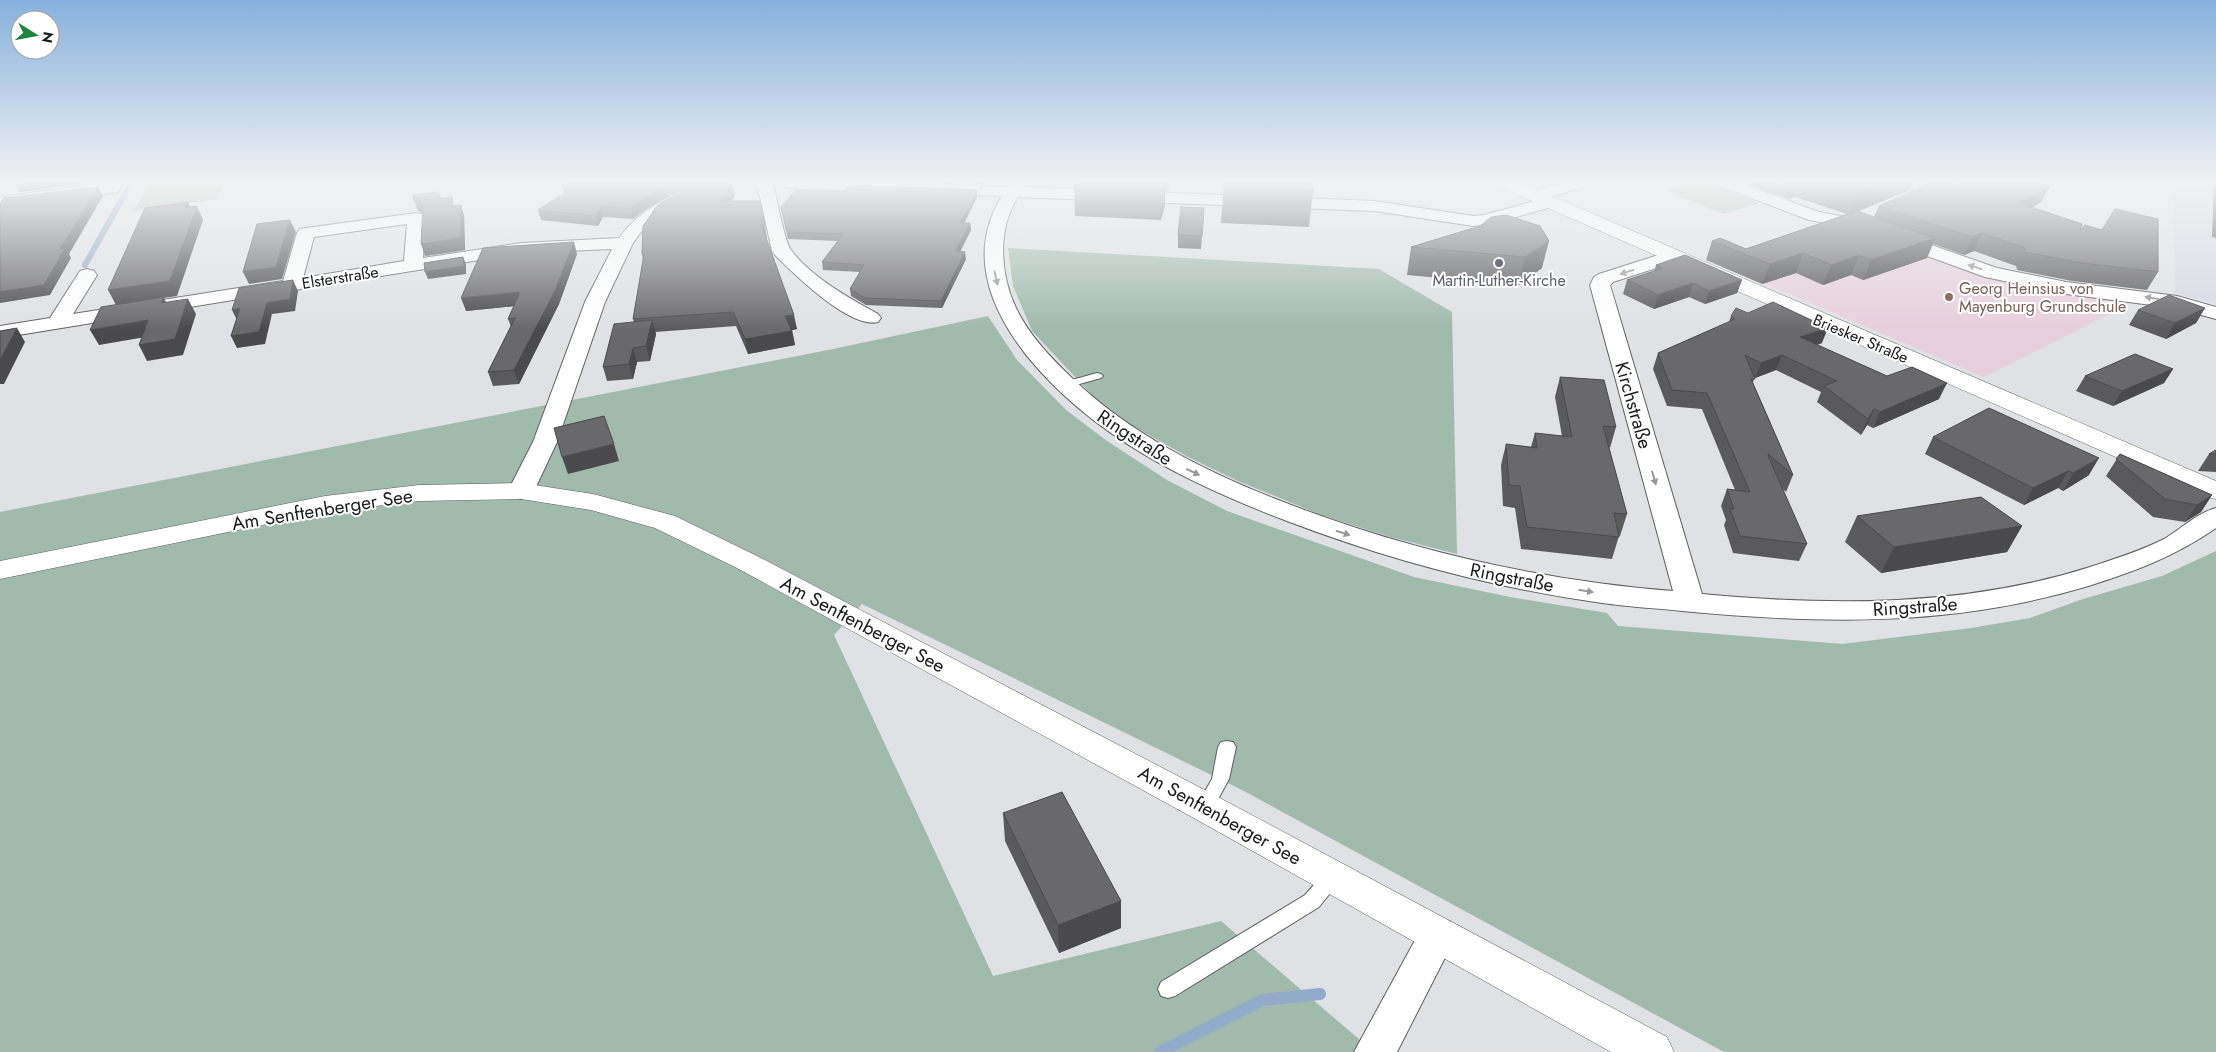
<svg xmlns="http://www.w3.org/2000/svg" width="2216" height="1052" font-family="Jost,sans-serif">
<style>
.built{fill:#d7d8e3}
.education{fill:#e6d0dd}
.green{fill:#a0baac}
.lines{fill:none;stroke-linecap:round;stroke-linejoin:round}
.stream-far1{stroke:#93aaca;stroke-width:6}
.stream{stroke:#93aaca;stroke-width:12}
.service-casing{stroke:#5e5e61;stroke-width:2}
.minor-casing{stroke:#5e5e61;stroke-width:2}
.tertiary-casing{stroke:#5e5e61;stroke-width:1}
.secondary-casing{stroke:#5e5e61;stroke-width:1}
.service{fill:#fff;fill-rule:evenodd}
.minor{fill:#fff;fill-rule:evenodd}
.tertiary{fill:#fff;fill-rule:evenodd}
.secondary{fill:#fff;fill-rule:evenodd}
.wall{fill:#5a5a5d}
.shaded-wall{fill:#4a4a4c}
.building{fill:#69696c;stroke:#4a4a4c}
.oneway{fill:#989898}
.worship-dot{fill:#6b7280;stroke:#fff;stroke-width:2}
.education-dot{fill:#8d6e63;stroke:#fff;stroke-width:2}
.labels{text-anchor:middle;stroke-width:4;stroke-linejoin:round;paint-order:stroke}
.far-street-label{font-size:16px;fill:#191a1b;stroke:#fff}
.far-worship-label{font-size:16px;fill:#5b616d;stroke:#fff}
.far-education-label{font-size:16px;fill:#785e54;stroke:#fff;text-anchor:start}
.street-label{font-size:19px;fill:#191a1b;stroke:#fff}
</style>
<rect width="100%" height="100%" fill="#e0e1e4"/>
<path class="built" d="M2173,183H2216V304L2175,293Z"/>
<path class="education" d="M1862,233L1963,270L1996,279L2066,294L2104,298L2116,311L1984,377L1740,273Z"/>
<path class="green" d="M151,183H223L218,199L133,211Z
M1694,183H1706L1758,203L1724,214L1666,191Z
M1008,248L1379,269L1452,312L1457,554L1390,537L1321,515L1238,481L1188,457L1131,425L1093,396L1032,331L1013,286Z
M988,316L1017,360L1066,410L1107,441L1167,480L1227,511L1414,577L1510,597L1607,613L1618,626L1842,644L1971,628L2030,618L2083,599L2162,576L2216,551V1052H1724L1244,791L862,604L834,635L993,976L1221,921L1374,1052H0V512L833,349Z"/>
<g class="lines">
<path class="stream-far1" d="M85,265L131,183"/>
<path class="stream" d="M1160,1052L1263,1000L1320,994"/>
<defs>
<path id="service" d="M1900,183H1912L1925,189L1921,192Z
M2079,183H2093L2089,186Z
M1097,373L1101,374L1103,376L1101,378L1065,388L1059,385L1061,383Z
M1227,741L1233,742L1236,747L1229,779L1211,812L1205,814L1199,812L1196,807L1212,779L1218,747L1221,742Z
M1333,869L1340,871L1343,877L1319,907L1175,996L1168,998L1161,996L1158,989L1161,982L1305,895L1326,871Z"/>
<path id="minor" d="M107,183H123L118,192L112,193L0,207V197Z
M706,183H731L729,186L695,198L664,213L641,232L633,243L605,302L557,442L534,491L530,496L521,499L512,496L508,491L533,442L585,302L612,249L522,253L0,338V326L50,318L80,271L87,269L94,271L97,275L73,314L283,281L297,233L300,229L306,228L416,213L422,214L425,218L423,258L522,243L619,238C641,208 672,194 706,183ZM407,224L404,261L303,278L314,237Z
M757,183H773C776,195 785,243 791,250C811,277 849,298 878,314L881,318L878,322C850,329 794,274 775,255L772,251Z
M782,183H889L893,187L891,191L885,192L790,188L784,186Z
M1011,183H1027L1024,187L1375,201L1473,216L1484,215L1535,201L1530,200L1528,196L1530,192L1563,183H1589L1587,186L1550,197L1555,198L1557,202L1555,206L1491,224L1473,226L1375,211L1018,197C997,229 1000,274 1016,308C1029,335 1050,357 1072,378C1129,433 1201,469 1273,498C1402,549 1535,580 1673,591L1590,285L1594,277L1599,274L1674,250L1681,252L1683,256L1681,260L1613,282L1610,285L1702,594C1830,606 1965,607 2090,567C2114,559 2141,551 2164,539C2181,529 2197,513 2216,508V528C2174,557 2133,572 2085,587C1950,627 1820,624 1682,611C1655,608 1629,607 1602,603C1495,588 1389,560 1287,521C1190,484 1094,438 1027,356C990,309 967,252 1002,196L942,194L936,193L934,189L936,185L942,184L1008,187Z
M1717,183H1741L1819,212L1857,219L1997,268L2066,282L2177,296L2216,307V319L2175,308L2066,294L1985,277L1847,227L1809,220L1719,186Z
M1438,917L1451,922L1457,934L1397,1052H1354L1425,922Z"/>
<path id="tertiary" d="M521,483L593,494L675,516L757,556L1218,797L1667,1037L1674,1052H1611L1192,817L737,568L655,528L591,510L521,499L419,501L325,512L0,579V561L325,496L419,485Z"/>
<path id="secondary" d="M1497,183H1521L2216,481V499L2207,497L1500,187Z"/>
</defs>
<use href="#service" class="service-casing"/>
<use href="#minor" class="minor-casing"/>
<use href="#tertiary" class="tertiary-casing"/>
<use href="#secondary" class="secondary-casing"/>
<use href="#service" class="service"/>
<use href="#minor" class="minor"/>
<use href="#tertiary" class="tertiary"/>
<use href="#secondary" class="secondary"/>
</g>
<path class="wall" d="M732,183L735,195L731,201L765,225L767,238H766L797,329L792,330L795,345L748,354L736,326L655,332L656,334L650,361L637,362L633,379L607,381L603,367L634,322L633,319L643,260L642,254L654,210V209Z
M941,183H984V184Z
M1074,183H1170L1168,191H1165V205L1161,220L1075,216Z
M1224,183L1313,191L1309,227L1221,223Z
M1745,183H1913L1910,190L1858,211L1874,217L1879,206L1960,185L2050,186L2041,202L2033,207L2080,230L2158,272L2147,290L2072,281L2017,270L2016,266L1974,251L1964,255L1933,244L1927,258L1863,280L1851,275L1823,285L1796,273L1762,284L1706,260L1712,241L1746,249L1847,214L1795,197L1789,199Z
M2214,183H2216V238L2212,237Z
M977,190V197L964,223H970L971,230L960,252L966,259L942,308L866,305L851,296L850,289L860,272L823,270L822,262L838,241L788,239L781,207L844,192Z
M439,192L441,199L455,206L461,205L464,216L465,250L425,256L423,213L418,211L414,200Z
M669,196L646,209L633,219L603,217L598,226L541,220L538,210Z
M1204,208L1201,249L1178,248V235Z
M1480,226L1542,268L1519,285L1407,275L1411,247Z
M577,254L559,304L519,384L493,386L488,372L511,327L508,319L514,306L466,311Z
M1656,265L1742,280L1737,293L1705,304L1689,297L1654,309L1623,294L1627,280L1654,272Z
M2205,308L2196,323L2166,339L2129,325L2138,310Z
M1748,313L1822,343L1817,345L1887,376L1939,399L1873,428L1867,425L1861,435L1817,402L1821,392L1776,370L1755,378H1754L1753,383L1793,475L1786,492L1782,488L1807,544L1799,561L1733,553L1724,525L1726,520L1721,506L1727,489L1735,490L1702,409L1667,406L1653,369L1658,353L1729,322L1731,316Z
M2173,369L2164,383L2113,406L2076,391L2085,376Z
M1560,377L1616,427L1610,448L1609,447L1627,514L1620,536H1619L1612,559L1521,549L1515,508L1503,506L1501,465L1506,444L1531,447L1535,433L1562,436L1555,397Z
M1933,437L2089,475L2063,491L2058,488L2024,505L1925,454Z
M2216,450V472L2198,471L2209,454Z
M2120,454L2212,495L2201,512L2185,522L2153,517L2106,476Z
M1857,516L2022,526L2007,552L1881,573L1845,542Z
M1003,813L1121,901V928L1059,953L1005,841Z"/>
<path class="shaded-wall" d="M37,183H91L20,192L17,186Z
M673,183H704L669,196L646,209L633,219L631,209L644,198L666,185Z
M732,183L735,195L724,214L721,201Z
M1163,183H1165V205L1161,220Z
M1795,183H1800L1795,197L1789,199Z
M1882,183H1913L1910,190L1849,215L1857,193Z
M2050,186L2041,202L2011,220L2019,203Z
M98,187L103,196L69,254L71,258L50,295L0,303V292L60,249Z
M977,190V197L961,230L960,223Z
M188,202L194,215L197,206L203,220L177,296L164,298L171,312L116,305L108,290L185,208Z
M461,205L464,216L465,250L425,256L421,244Z
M601,206L603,217L598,226L596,216Z
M290,220L296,232L282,279L249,284L243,272Z
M970,223L971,230L956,259V251Z
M1982,233L1974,251L1964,255L1972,237Z
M1935,238L1927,258L1863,280L1871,260Z
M1549,241L1542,268L1519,285L1525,257Z
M574,242L577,254L559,304L519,384L514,370Z
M965,252L966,259L942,308L941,301Z
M1803,253L1796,273L1762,284L1770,264Z
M1859,255L1851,275L1823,285L1831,265Z
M463,257L466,264V274L428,279L425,272Z
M293,280L298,291L295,311L272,314L265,344L237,348L231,336L267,303Z
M1742,280L1737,293L1705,304L1709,291Z
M1693,283L1689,297L1654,309L1658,295Z
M520,292L524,305L466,311L461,298Z
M188,299L196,314L183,355L147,361L139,345Z
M240,308L238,322L232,310Z
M2205,308L2196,323L2166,339L2175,323Z
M794,315L797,329L788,331L785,316Z
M148,320L157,335L99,345L90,330Z
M652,320L656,334L650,361L646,346Z
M17,328L25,342L4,384H0V360Z
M1828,328L1822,343L1794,352L1800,337Z
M792,331L795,345L748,354L745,339Z
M633,348L637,362L633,379L629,364Z
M1782,355L1776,370L1755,378L1761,363Z
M2173,369L2164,383L2113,406L2122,391Z
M1947,383L1939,399L1873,428L1880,412Z
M1874,409L1867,425L1861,435L1868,419Z
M614,444L619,461L568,474L562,457Z
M2099,458L2089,475L2063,491L2073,473Z
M2068,471L2058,488L2024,505L2033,488Z
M2212,495L2201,512L2185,522L2197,505Z
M2022,526L2007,552L1881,573L1894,547Z
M1121,901V928L1059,953L1058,925Z"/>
<path class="building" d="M19,183H37L17,186Z
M562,183H673L666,185L644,198L631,209L601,206L596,216L538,210L565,193Z
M705,183H732L721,201H760L765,225L761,224L794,315L785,316L792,331L745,339L733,312L633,319L644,254H642L643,226L655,209H654L662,202L693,187Z
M1127,183H1163L1162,185Z
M1224,183H1312L1313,191L1223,187Z
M1827,183H1882L1857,193Z
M1931,183H1953L1960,185L1963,183H2040L2050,186L2019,203L2082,224L2080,230L2085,225L2102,230L2115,209L2158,219V272L2082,263L2025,252V248L1982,233L1972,237L1879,206Z
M849,185L977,190L960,223H970L956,251L965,252L941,301L865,298L850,289L864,265L822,262L843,234L787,232L781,207L796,190L844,192Z
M98,187L60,249L65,248L44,285L0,292V203L4,198Z
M439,192V199L452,197L453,206L461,205V238L421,244L423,207L420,202L414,200L413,195Z
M188,202L185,208L197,206L170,281L108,290L145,208Z
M1181,207L1204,208L1202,236L1178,235Z
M1857,211L1935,238L1871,260L1859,255L1831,265L1803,253L1770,264L1712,241L1720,238L1746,249Z
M1506,215L1540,226L1549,241L1525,257L1411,247L1480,226L1491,217Z
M290,220L276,267L243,272L257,224Z
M574,242L555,291L514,370L488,372L515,318L508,319L520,292L461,298L483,248Z
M1685,255L1742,280L1709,291L1693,283L1658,295L1627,280L1663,268L1656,265Z
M463,257L464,266L425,272L424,263Z
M293,280L290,299L267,303L259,332L231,336L240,308L232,310L239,288Z
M2169,295L2205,308L2175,323L2138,310Z
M164,297L161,303L188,299L175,339L139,345L148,320L90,330L101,307Z
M1773,302L1828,328L1800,337L1887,376L1912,367L1947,383L1880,412L1874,409L1868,419L1824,386L1837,381L1782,355L1761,363L1745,355L1755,379H1751L1793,475L1768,454L1769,458L1807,544L1740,536L1730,509H1734L1727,489L1750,492L1707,393L1672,390L1658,353L1735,319L1731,316L1736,308L1748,313Z
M652,320L646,346L633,348L629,364L603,367L614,324Z
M17,328L0,360V331Z
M2135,354L2173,369L2122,391L2085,376Z
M1560,377L1604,380L1616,427L1603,426L1627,514L1614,513L1619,537L1527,527L1520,486L1509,485L1506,444L1537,448L1535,433L1572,437Z
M1989,408L2099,458L2073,473L2068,471L2033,488L1933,437Z
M604,416L614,444L562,457L554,428Z
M2216,450V454H2209Z
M2120,454L2212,495L2197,505L2165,499L2116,459Z
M1981,497L2022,526L1894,547L1857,516Z
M1062,792L1121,901L1058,925L1003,813Z"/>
<defs><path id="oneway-solid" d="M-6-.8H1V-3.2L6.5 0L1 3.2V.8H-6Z" transform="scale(1.25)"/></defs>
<g class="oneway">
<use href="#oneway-solid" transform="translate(1975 267) rotate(-162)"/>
<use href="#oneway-solid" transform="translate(1627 272) rotate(162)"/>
<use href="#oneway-solid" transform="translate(996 278) rotate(78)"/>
<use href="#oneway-solid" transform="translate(2152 298) rotate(-171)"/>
<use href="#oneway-solid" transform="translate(1193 472) rotate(25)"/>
<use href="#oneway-solid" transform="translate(1654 478) rotate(74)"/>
<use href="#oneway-solid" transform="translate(1343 533) rotate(18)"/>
<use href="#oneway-solid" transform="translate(1586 591) rotate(9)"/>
</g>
<linearGradient id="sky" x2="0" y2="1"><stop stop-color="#86b0dc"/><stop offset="0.55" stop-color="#f1f2f3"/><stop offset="1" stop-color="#f1f2f3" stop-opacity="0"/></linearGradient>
<rect width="2216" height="330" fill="url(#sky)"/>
<circle class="worship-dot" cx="1499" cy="263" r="5"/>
<circle class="education-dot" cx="1949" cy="297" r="5"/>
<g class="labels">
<g class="far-street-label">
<text transform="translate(340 277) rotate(-9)" y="6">Elsterstraße</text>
<text transform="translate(1861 338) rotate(23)" y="6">Briesker Straße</text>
</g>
<g class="far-worship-label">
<text x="1499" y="286">Martin-Luther-Kirche</text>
</g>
<g class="far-education-label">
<text x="1959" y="294">Georg Heinsius von<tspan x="1959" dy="18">Mayenburg Grundschule</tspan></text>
</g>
<g class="street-label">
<text transform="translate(1634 405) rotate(74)" y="7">Kirchstraße</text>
<text transform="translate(1135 437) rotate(33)" y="7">Ringstraße</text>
<text transform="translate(322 509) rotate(-9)" y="7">Am Senftenberger See</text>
<text transform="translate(1512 577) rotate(11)" y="7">Ringstraße</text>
<text transform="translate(1915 606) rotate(-4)" y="7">Ringstraße</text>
<text transform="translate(863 624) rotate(28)" y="7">Am Senftenberger See</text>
<text transform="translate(1220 815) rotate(29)" y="7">Am Senftenberger See</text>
</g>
</g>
<g transform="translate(35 35) rotate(101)"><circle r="24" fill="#ffffff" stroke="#a3a3a4"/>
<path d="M0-4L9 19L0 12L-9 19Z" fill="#1b863d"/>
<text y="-8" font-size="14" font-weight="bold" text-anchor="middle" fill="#191a1b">N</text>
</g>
</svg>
